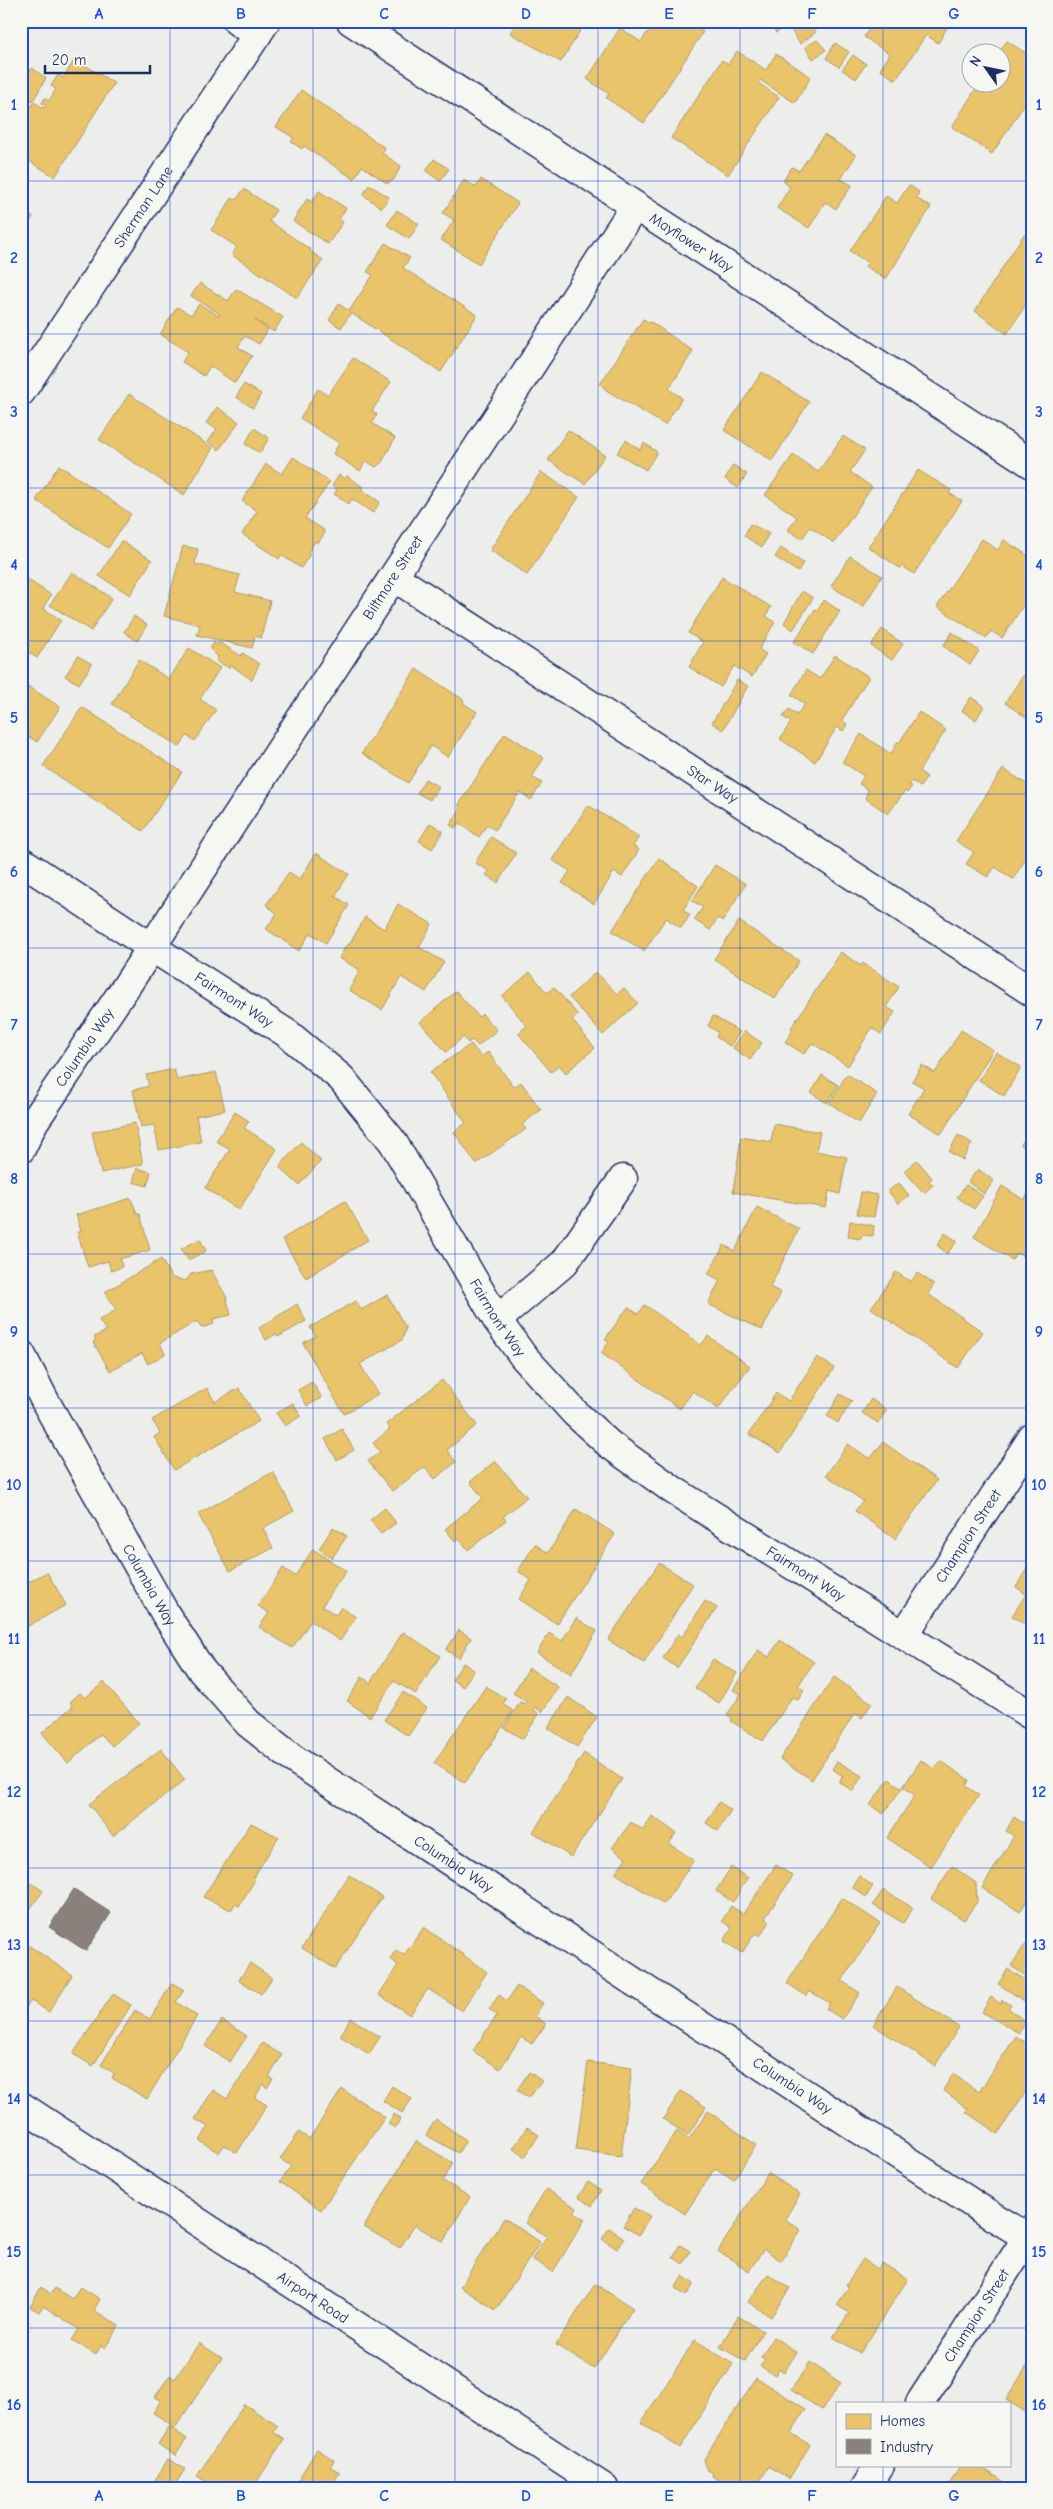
<svg xmlns="http://www.w3.org/2000/svg" width="1053" height="2509" font-family="'Comic Neue',sans-serif">
<style>
.homes{fill:#e9c46a;stroke:#ab9766}
.industry{fill:#8a817c;stroke:#696873}
.lines{fill:none;stroke-linecap:round;stroke-linejoin:round}
.minor-casing{stroke:#1b2f5e;stroke-width:31}
.minor{stroke:#f6f6f2;stroke-width:28}
.grid{fill:none;stroke:#1d4ed8;stroke-width:1;stroke-opacity:0.55}
.labels{text-anchor:middle;stroke-width:5;stroke-linejoin:round;paint-order:stroke}
.street-label{font-size:15px;fill:#1b2f5e;stroke:#f6f6f2}
.neatline{fill:none;stroke:#1d4ed8;stroke-width:2}
.grid-label{font-size:16px;text-anchor:middle;font-weight:bold;fill:#1d4ed8}
</style>
<rect width="100%" height="100%" fill="#edeeec"/>
<filter id="ink" filterUnits="userSpaceOnUse"><feTurbulence type="fractalNoise" baseFrequency=".02" numOctaves="2"/><feDisplacementMap in="SourceGraphic" scale="10" xChannelSelector="R" yChannelSelector="G"/><feConvolveMatrix kernelMatrix="1 2 1 2 8 2 1 2 1" color-interpolation-filters="sRGB"/></filter>
<g filter="url(#ink)">
<path class="homes" d="M517,21H586L561,62L510,33Z
M655,21H686L703,32L644,123L606,98L609,94L587,79L620,28L641,42Z
M771,21H783L785,25L791,21H809L816,32L800,44L788,25L776,33L770,22Z
M874,21H900L910,28L914,21H951L938,43L926,35L896,80L880,70L890,54L864,37Z
M817,40L826,50L813,59L805,47Z
M1007,41L1029,55L1025,61L1032,66V93L992,154L952,127L980,82H1000L999,52Z
M835,43L849,52L839,67L826,58Z
M737,51L766,70L776,54L811,77L795,103L760,80L758,83L779,97L728,175L671,138L722,60L728,64Z
M853,55L866,64L856,79L842,70Z
M75,59L114,83L55,177L21,156V145L24,141L21,139V122L34,102L44,108L46,105L42,103L45,98L49,101L56,89L51,86L58,75L63,78Z
M32,68L46,78L33,101L21,93V84Z
M301,90L385,148L382,153L401,166L393,181L391,180L388,184L362,166L354,179L304,146L302,149L291,142L294,138L276,127Z
M824,135L856,155L841,179L852,185L836,209L825,202L809,228L777,208L790,187L783,181L792,167L799,171Z
M434,159L449,169L440,181L426,171Z
M481,179L518,203L479,264L441,240L454,220L443,213L464,180L476,187Z
M369,185L389,197L382,208L363,195Z
M909,185L919,192L916,198L931,207L886,279L865,266L868,263L850,251L886,196L897,203Z
M244,189L276,210L269,221L311,250L310,251L323,260L297,298L232,255L237,247L211,230L232,198L236,200Z
M319,191L346,208L339,219L343,222L328,244L293,221L307,199L312,202Z
M21,210L33,217L21,235Z
M397,210L419,224L409,239L387,225Z
M1024,234L1032,239V295L1007,334L975,311Z
M385,243L410,258L403,268L477,315L441,372L351,313L341,328L329,320L339,304L349,311L373,275L367,272Z
M200,283L228,301L236,289L283,317L274,332L255,320L268,330L259,344L245,336L238,347L252,356L235,383L210,366L204,376L182,362L188,352L160,334L177,307L191,315L199,304L219,316L220,314L191,296Z
M643,319L650,323L651,322L693,351L669,389L682,398L665,425L606,390L600,384Z
M353,358L391,382L372,411L377,414L372,423L395,438L382,462L376,467L366,461L360,471L333,454L339,443L300,418L318,389L328,395Z
M762,372L809,402L772,461L724,430Z
M244,384L261,394L253,408L236,397Z
M129,394L213,448L184,495L99,440Z
M217,407L239,422L219,450L208,442L217,429L206,423Z
M254,428L269,438L260,453L245,444Z
M568,430L605,455L585,484L548,460Z
M843,436L865,450L850,472L872,487L834,543L810,527L802,539L788,530L797,517L765,495L793,455L818,472Z
M626,440L640,450L644,443L657,452L646,470L617,453Z
M293,457L330,482L305,518L324,530V534L318,543L315,541L308,553L310,554L301,568L281,555L279,559L242,534L257,511L242,501L266,464L282,474Z
M59,465L131,514L108,548L36,500Z
M733,465L747,474L738,488L725,479Z
M918,470L951,490L949,493L962,501L914,574L902,566L900,568L868,547Z
M541,472L579,497L527,575L490,550Z
M339,475L345,479L347,476L363,487L361,489L380,502L373,513L352,499L349,504L334,494L337,490L332,486Z
M750,524L769,533L762,547L744,536Z
M982,539L998,550L1004,540L1032,558V592L1002,638L991,631L986,638L937,607Z
M121,541L152,560L130,595L99,576Z
M183,546L198,549L195,564L240,575L235,592L270,601L261,638L255,636L252,648L197,635L200,625L164,616Z
M781,548L803,563L798,572L775,557Z
M850,556L882,576L863,607L831,586Z
M72,572L112,598L91,631L50,605Z
M21,575L51,595L43,608L61,620L37,658L21,648Z
M722,577L771,607L766,616L775,622L759,649L766,654L752,677L734,666L721,687L689,667L703,642L688,633Z
M802,591L813,598L793,630L784,623Z
M824,600L840,611L813,654L794,642L815,609L817,610Z
M134,616L147,625L137,641L124,632Z
M882,629L903,644L892,660L871,646Z
M952,632L979,651L970,665L943,646Z
M214,642L217,645L219,642L241,656L243,653L259,664L252,680L231,665L229,668L216,661L218,657L210,649Z
M189,648L220,668L200,699L216,710L195,741L187,736L179,747L112,704L139,660L169,679Z
M835,655L869,677L842,720L847,724L843,731L837,727L815,762L780,739L791,722L783,717L789,709L797,715L805,704L791,695L806,670L820,679Z
M78,656L92,664L79,684L65,676Z
M416,669L464,700L463,703L477,712L448,757L431,746L408,783L362,753Z
M1023,675L1032,681V712L1027,718L1005,703Z
M737,680L748,686L723,730L712,723Z
M28,686L60,707L37,742L21,732V696Z
M971,697L984,706L976,720L962,711Z
M82,707L182,772L143,831L43,766Z
M919,712L946,730L919,771L927,777L920,787L912,781L909,785L912,786L907,793L905,791L888,814L865,798L868,790L859,784L864,776L842,762L861,734L891,754L897,742L899,743Z
M505,733L544,758L532,777L542,783L531,800L520,792L495,830L487,825L479,837L459,823L455,828L450,825L461,808L458,806Z
M1003,769L1032,787V849L1013,879L995,867L988,877L966,864L974,852L956,841Z
M425,779L439,787L430,800L417,793Z
M588,805L639,837L633,846L639,850L622,877L614,872L594,904L562,883L570,871L552,860Z
M430,823L443,831L432,849L419,841Z
M491,837L516,853L498,883L486,875L489,871L475,863Z
M316,853L349,874L335,896L349,905L326,943L310,933L299,951L266,929L277,913L266,905L289,872L300,879Z
M659,858L698,886L683,910L690,915L681,928L666,918L644,951L612,931Z
M715,865L746,884L723,921L718,918L710,930L694,920L703,907L692,901Z
M398,904L432,924L419,947L444,962L426,992L401,977L382,1010L349,990L360,970L339,958L347,944L349,945L365,917L384,929Z
M739,921L799,961L775,999L714,959Z
M841,952L861,966L863,963L899,987L886,1007L895,1012L881,1034L872,1028L848,1066L812,1043L804,1054L785,1042L793,1030L791,1028Z
M530,972L547,993L554,987L578,1015L572,1020L595,1048L566,1073L559,1065L551,1072L518,1033L527,1026L502,996Z
M596,972L617,994L624,988L638,1003L603,1035L569,997Z
M456,991L479,1017L482,1014L497,1030L478,1046L472,1040L468,1043L463,1037L446,1052L420,1022Z
M713,1016L740,1032L730,1046L716,1037L718,1032L708,1026Z
M961,1030L993,1050L941,1134L908,1114L924,1088L912,1081L922,1065L935,1073Z
M744,1031L762,1043L750,1060L733,1048Z
M471,1044L481,1057L488,1052L514,1087L521,1082L541,1110L522,1124L526,1129L476,1164L454,1132L466,1123L430,1072Z
M996,1052L1021,1067L1004,1096L979,1080Z
M174,1069L177,1080L216,1072L225,1110L196,1116L201,1142L159,1150L154,1125L141,1127L133,1090L149,1086L146,1075Z
M847,1074L877,1094L859,1123L829,1103Z
M822,1075L838,1085L827,1103L811,1093Z
M235,1112L249,1121L244,1128L277,1149L239,1210L205,1188L230,1149L216,1141Z
M135,1123L143,1164L101,1173L92,1132Z
M774,1124L820,1132L816,1151L847,1157L840,1194L829,1191L826,1208L733,1192L741,1137L771,1142Z
M1032,1126V1153L1021,1145Z
M958,1135L972,1143L963,1160L949,1152Z
M301,1142L321,1161L299,1185L279,1167Z
M917,1160L932,1178L929,1181L933,1185L924,1193L904,1171Z
M137,1168L151,1172L147,1186L133,1182Z
M978,1169L994,1181L984,1194L968,1182Z
M899,1183L909,1195L898,1204L888,1191Z
M966,1185L983,1196L974,1209L957,1197Z
M1002,1186L1024,1200L1028,1193L1032,1195V1262L1017,1253L1012,1260L974,1237Z
M861,1192L878,1195L874,1217L857,1214Z
M131,1198L137,1214H140L150,1250L120,1259L122,1267L111,1271L108,1261L88,1267L77,1232L81,1231L76,1215Z
M345,1201L368,1240L306,1278L282,1239Z
M757,1207L799,1229L770,1287L781,1293L762,1330L708,1304L720,1280L708,1274L724,1245L735,1251Z
M850,1221L874,1226L873,1236L862,1235L861,1239L848,1237Z
M945,1233L957,1241L947,1254L937,1245Z
M200,1239L206,1251L188,1260L181,1249Z
M161,1259L172,1278L186,1281L191,1274L211,1270L226,1296L231,1315L213,1319L214,1324L201,1328L197,1321L160,1343L165,1354L148,1364L142,1353L110,1371L93,1342L96,1340L94,1337L106,1331L99,1320L116,1310L105,1292Z
M896,1272L911,1282L917,1273L934,1284L928,1294L983,1332L958,1368L871,1308Z
M387,1295L406,1328L402,1340L360,1364L378,1394L344,1414L303,1343L316,1336L310,1327L356,1301L361,1310Z
M297,1304L306,1321L278,1337L276,1334L266,1340L259,1328Z
M645,1305L701,1345L708,1336L750,1366L718,1409L693,1391L680,1409L601,1353L609,1342L605,1339L628,1307L638,1314Z
M817,1357L834,1368L780,1453L749,1434L776,1393L789,1401Z
M442,1380L477,1425L447,1450L456,1462L435,1479L425,1467L392,1491L368,1461L380,1452L373,1443L390,1429L386,1424Z
M312,1382L322,1398L307,1406L298,1390Z
M207,1388L215,1402L239,1388L259,1421L174,1470L154,1437L160,1433L152,1420Z
M840,1394L852,1401L838,1423L827,1416Z
M871,1399L887,1410L878,1423L862,1413Z
M293,1403L301,1416L285,1426L276,1413Z
M342,1429L354,1450L337,1460L325,1439Z
M883,1442L937,1480L895,1539L855,1511L863,1501L826,1475L848,1444L870,1459Z
M495,1461L527,1497L503,1517L506,1520L468,1550L459,1538L455,1541L445,1529L483,1498L470,1482Z
M273,1472L294,1511L263,1528L273,1548L230,1571L198,1514Z
M385,1508L396,1523L381,1534L370,1520Z
M576,1509L615,1534L557,1624L519,1599L531,1580L518,1571L535,1544L548,1553Z
M333,1527L347,1536L332,1558L319,1549Z
M313,1549L346,1571L322,1606L336,1615L341,1607L356,1617L340,1641L311,1621L292,1648L259,1627L269,1613L258,1606L283,1568L295,1576Z
M659,1563L693,1584L644,1663L608,1640Z
M1028,1567L1032,1570V1628L1012,1616L1026,1594L1016,1587Z
M47,1572L66,1605L21,1630V1586Z
M705,1601L717,1608L677,1668L663,1658L678,1634L682,1637Z
M576,1618L597,1631L571,1674L537,1653L549,1633L562,1641Z
M459,1630L471,1638L459,1658L446,1650Z
M403,1632L440,1656L416,1694L394,1681L370,1717L347,1701L362,1677L370,1683Z
M780,1640L814,1662L798,1686L804,1690L798,1700L792,1697L763,1741L731,1721L732,1718L727,1715L741,1694L733,1690L758,1650L769,1657Z
M713,1659L737,1673L719,1703L695,1688Z
M463,1663L474,1670L463,1687L452,1680Z
M529,1668L558,1687L542,1712L535,1707L534,1710L539,1714L523,1739L504,1728L520,1702L526,1704L527,1702L513,1693Z
M834,1677L872,1703L862,1718L855,1713L812,1780L780,1759Z
M104,1682L139,1723L112,1746L101,1734L68,1763L42,1733L73,1706L70,1702L80,1693L85,1698Z
M486,1686L506,1699L503,1704L513,1711L465,1783L434,1763Z
M403,1692L427,1708L408,1736L384,1720Z
M568,1697L597,1717L577,1747L548,1728Z
M161,1749L185,1780L113,1836L89,1804Z
M584,1753L622,1779L571,1857L533,1832Z
M921,1760L934,1769L941,1761L969,1780L966,1786L979,1795L931,1867L887,1838L915,1795L903,1787Z
M837,1761L862,1776L853,1791L839,1782L843,1776L832,1769Z
M889,1779L902,1788L883,1814L870,1805Z
M719,1802L731,1810L718,1831L706,1823Z
M1032,1810V1892L1020,1912L982,1888L1014,1836L1006,1831L1014,1817L1023,1823Z
M652,1816L676,1833L669,1844L694,1860L664,1904L615,1873L626,1858L612,1848L631,1822L643,1830Z
M251,1823L279,1837L253,1878L255,1880L239,1906L235,1904L231,1910L203,1897Z
M776,1865L793,1876L765,1918L770,1922L760,1936L755,1933L742,1953L724,1941L732,1928L722,1921L731,1906L743,1914Z
M952,1866L976,1883L977,1902L964,1920L931,1899Z
M731,1867L748,1878L733,1902L716,1891Z
M349,1875L382,1897L335,1969L302,1948Z
M859,1876L873,1886L866,1897L852,1887Z
M32,1883L43,1891L28,1912L21,1907V1898Z
M883,1890L913,1908L903,1923L873,1905Z
M842,1898L880,1923L842,1981L860,1993L842,2019L826,2009L830,2003L809,1991L806,1996L787,1983Z
M424,1927L487,1972L462,2011L428,1989L410,2015L379,1995L398,1965L390,1959L396,1950L404,1955Z
M25,1943L72,1975L49,2012L31,2001L21,2014V1949Z
M1026,1943L1032,1946V1968L1026,1976L1011,1966Z
M250,1963L272,1978L261,1994L239,1980Z
M1008,1969L1032,1984V1992L1026,2002L998,1984Z
M172,1983L184,1990L176,2002L197,2016L147,2099L112,2078L114,2073L101,2065L135,2010L150,2019Z
M517,1986L543,2003L535,2016L546,2024L532,2044L521,2037L500,2069L473,2051L497,2015L489,2009L499,1995L507,2001Z
M897,1987L959,2027L935,2066L873,2025Z
M113,1994L131,2005L93,2066L73,2054Z
M991,1997L1001,2004L1002,2000L1011,2005L1008,2008L1026,2022L1019,2033L982,2012Z
M351,2018L380,2037L369,2054L340,2036Z
M222,2020L247,2036L230,2062L205,2046Z
M1016,2036L1032,2047V2082L998,2134L966,2112L968,2109L943,2090L953,2074L979,2092Z
M262,2043L282,2055L269,2077L273,2079L267,2088L263,2084L255,2098L267,2105L237,2153L224,2145L219,2153L200,2141L208,2127L195,2119L213,2090L227,2099Z
M588,2062L632,2068L621,2156L576,2150Z
M529,2072L542,2081L529,2098L517,2090Z
M392,2086L412,2099L402,2113L383,2101Z
M342,2089L385,2117L321,2210L280,2182L291,2166L280,2159L299,2132L309,2139Z
M681,2091L706,2107L688,2135L663,2119Z
M708,2111L756,2145L734,2180L715,2168L685,2214L641,2184L677,2131L689,2139Z
M394,2114L401,2118L395,2128L388,2124Z
M436,2119L466,2140L458,2153L426,2135Z
M527,2127L539,2135L525,2157L513,2149Z
M416,2141L453,2163L443,2181L470,2197L443,2242L415,2225L400,2248L364,2227Z
M768,2173L800,2194L785,2219L801,2230L781,2261L764,2249L749,2271L718,2251Z
M588,2182L601,2190L592,2206L578,2197Z
M546,2189L577,2208L574,2213L585,2219L553,2272L532,2259L547,2236L525,2223Z
M634,2208L650,2216L639,2235L623,2226Z
M504,2218L540,2242L496,2310L460,2287Z
M609,2228L624,2238L617,2249L602,2239Z
M680,2245L690,2251L683,2264L673,2257Z
M863,2259L878,2269L882,2263L908,2279L860,2353L833,2337L849,2313L837,2305L849,2287L846,2285Z
M768,2274L790,2288L771,2317L748,2302Z
M683,2276L694,2284L686,2296L675,2288Z
M595,2284L633,2308L594,2369L556,2345Z
M41,2287L51,2294L55,2288L72,2299L80,2287L100,2299L94,2310L119,2326L105,2348L101,2345L96,2355L72,2340L79,2329L43,2306L39,2312L30,2307Z
M738,2316L763,2331L745,2361L720,2347Z
M773,2337L797,2352L784,2372L779,2369L775,2375L760,2366L765,2359L761,2357Z
M695,2340L733,2364L680,2448L641,2423Z
M199,2343L222,2358L175,2428H171L187,2439L175,2456L158,2444L171,2424L153,2413L161,2400L155,2397L170,2375L175,2379Z
M810,2362L841,2383L822,2410L791,2390Z
M1027,2366L1032,2369V2416L1006,2400Z
M756,2378L806,2409L791,2433L810,2445L789,2479L769,2466L756,2488H731L712,2476L713,2473L707,2470L704,2459Z
M244,2404L278,2426L273,2432L284,2439L253,2488H216L197,2476Z
M317,2449L334,2460L330,2467L340,2472L330,2488H293Z
M168,2459L185,2469L173,2488H150Z
M961,2465H978L1014,2488H947Z"/>
<path class="industry" d="M74,1889L111,1913L86,1951L49,1927Z"/>
<g class="lines">
<defs>
<g id="minor">
<path d="M237,21L257,35"/>
<path id="s1" d="M351,21L1032,464"/>
<path id="s2" d="M21,392L266,21"/>
<path id="s3" d="M394,577L1032,992"/>
<path id="s4" d="M21,861L151,947L288,1034L341,1078L393,1142L497,1320L523,1356L576,1414L609,1444L673,1490L1032,1716"/>
<path id="s5" d="M21,1149L34,1122L127,985L635,206"/>
<path d="M497,1320L564,1263L623,1179"/>
<path id="s6" d="M21,1354L45,1401L166,1615L202,1671L248,1723L292,1758L984,2211L1027,2237"/>
<path id="s7" d="M904,1635L1032,1438"/>
<path id="s8" d="M21,2106L604,2488"/>
<path id="s9" d="M920,2403L1032,2230"/>
<path d="M865,2488L880,2465"/>
</g>
</defs>
<use href="#minor" class="minor-casing"/>
<use href="#minor" class="minor"/>
</g>
</g>
<path class="grid" d="M170,21V2488M313,21V2488M455,21V2488M598,21V2488M740,21V2488M883,21V2403M21,181H1032M21,334H1032M21,488H1032M21,641H1032M21,794H1032M21,948H1032M21,1101H1032M21,1254H1032M21,1408H1032M21,1561H1032M21,1715H1032M21,1868H1032M21,2021H1032M21,2175H1032M21,2328H1032M883,2465V2488"/>
<g class="labels">
<g class="street-label">
<text dy="5" stroke="none"><textPath href="#s2" startOffset="222">Sherman Lane</textPath></text>
<text dy="5" stroke="none"><textPath href="#s1" startOffset="406">Mayflower Way</textPath></text>
<text dy="5" stroke="none"><textPath href="#s5" startOffset="682">Biltmore Street</textPath></text>
<text dy="5" stroke="none"><textPath href="#s3" startOffset="380">Star Way</textPath></text>
<text dy="5" stroke="none"><textPath href="#s4" startOffset="254">Fairmont Way</textPath></text>
<text dy="5" stroke="none"><textPath href="#s5" startOffset="120">Columbia Way</textPath></text>
<text dy="5" stroke="none"><textPath href="#s4" startOffset="674">Fairmont Way</textPath></text>
<text dy="5" stroke="none"><textPath href="#s7" startOffset="118">Champion Street</textPath></text>
<text dy="5" stroke="none"><textPath href="#s4" startOffset="1079">Fairmont Way</textPath></text>
<text dy="5" stroke="none"><textPath href="#s6" startOffset="264">Columbia Way</textPath></text>
<text dy="5" stroke="none"><textPath href="#s6" startOffset="684">Columbia Way</textPath></text>
<text dy="5" stroke="none"><textPath href="#s6" startOffset="1089">Columbia Way</textPath></text>
<text dy="5" stroke="none"><textPath href="#s8" startOffset="349">Airport Road</textPath></text>
<text dy="5" stroke="none"><textPath href="#s9" startOffset="104">Champion Street</textPath></text>
</g>
</g>
<rect width="1053" height="2509" fill="none" stroke="#f6f6f2" stroke-width="55"/>
<rect x="836" y="2402" width="175" height="65" fill="#f6f6f2" stroke="#9ea6b7"/>
<rect x="846" y="2414" width="25" height="15" fill="#e9c46a" stroke="#9ea6b7"/>
<text x="880" y="2426" font-size="15" fill="#1b2f5e">Homes</text>
<rect x="846" y="2439" width="25" height="15" fill="#8a817c" stroke="#9ea6b7"/>
<text x="880" y="2452" font-size="15" fill="#1b2f5e">Industry</text>
<g transform="translate(986 68) rotate(303)"><circle r="24" fill="#f6f6f2" stroke="#9ea6b7"/>
<path d="M0-4L9 19L0 12L-9 19Z" fill="#1b2f5e"/>
<text y="-8" font-size="14" font-weight="bold" text-anchor="middle" fill="#1b2f5e">N</text>
</g>
<path d="M45 65v8h105v-8" fill="none" stroke="#1b2f5e" stroke-width="2.5"/>
<text x="52" y="65" font-size="15" fill="#1b2f5e" stroke="#f6f6f2" stroke-width="4" paint-order="stroke">20 m</text>
<rect x="28" y="28" width="998" height="2454" class="neatline"/>
<g class="grid-label">
<text x="99" y="19">A</text>
<text x="241" y="19">B</text>
<text x="384" y="19">C</text>
<text x="526" y="19">D</text>
<text x="669" y="19">E</text>
<text x="812" y="19">F</text>
<text x="954" y="19">G</text>
<text x="14" y="110">1</text>
<text x="1039" y="110">1</text>
<text x="14" y="263">2</text>
<text x="1039" y="263">2</text>
<text x="14" y="417">3</text>
<text x="1039" y="417">3</text>
<text x="14" y="570">4</text>
<text x="1039" y="570">4</text>
<text x="14" y="723">5</text>
<text x="1039" y="723">5</text>
<text x="14" y="877">6</text>
<text x="1039" y="877">6</text>
<text x="14" y="1030">7</text>
<text x="1039" y="1030">7</text>
<text x="14" y="1184">8</text>
<text x="1039" y="1184">8</text>
<text x="14" y="1337">9</text>
<text x="1039" y="1337">9</text>
<text x="14" y="1490">10</text>
<text x="1039" y="1490">10</text>
<text x="14" y="1644">11</text>
<text x="1039" y="1644">11</text>
<text x="14" y="1797">12</text>
<text x="1039" y="1797">12</text>
<text x="14" y="1950">13</text>
<text x="1039" y="1950">13</text>
<text x="14" y="2104">14</text>
<text x="1039" y="2104">14</text>
<text x="14" y="2257">15</text>
<text x="1039" y="2257">15</text>
<text x="14" y="2410">16</text>
<text x="1039" y="2410">16</text>
<text x="99" y="2501">A</text>
<text x="241" y="2501">B</text>
<text x="384" y="2501">C</text>
<text x="526" y="2501">D</text>
<text x="669" y="2501">E</text>
<text x="812" y="2501">F</text>
<text x="954" y="2501">G</text>
</g>
</svg>
